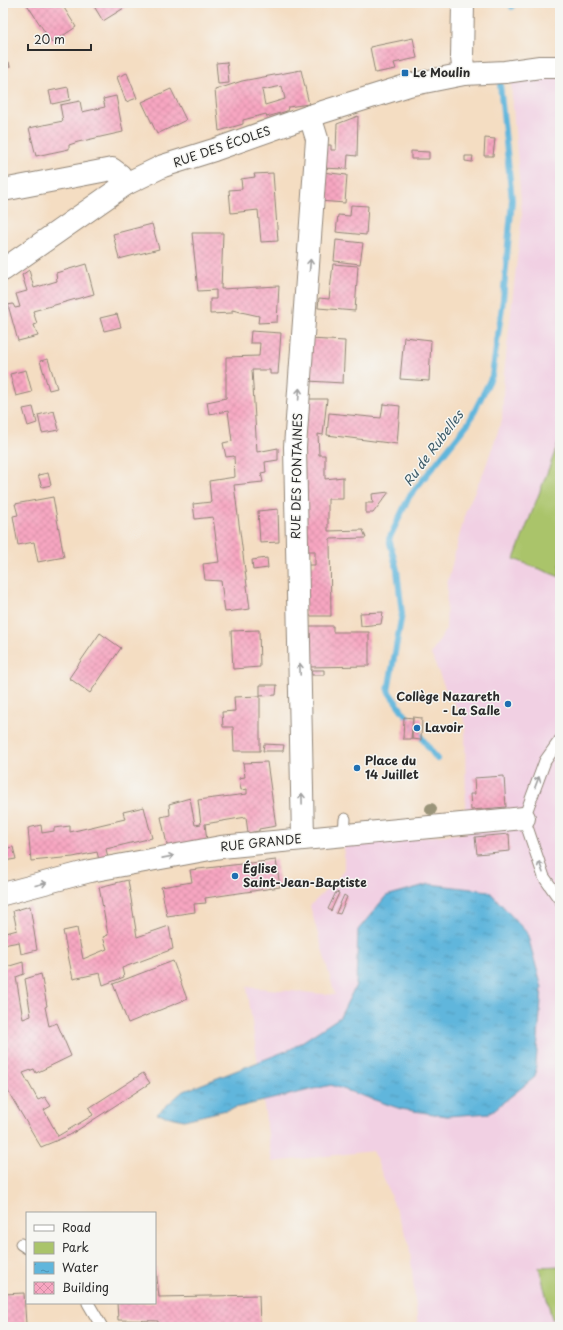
<svg xmlns="http://www.w3.org/2000/svg" width="563" height="1330" font-family="'Playpen Sans',sans-serif">
<style>
.built{fill:#f1d0e3}
.green{fill:#aac46a;stroke:#6a784a}
.water{fill:url(#water-ripples);stroke:#467084}
.lines{fill:none;stroke-linecap:round;stroke-linejoin:round}
.stream{stroke:#60b6dc;stroke-width:6}
.building{fill:url(#building-cross-hatch);fill-rule:evenodd}
.service-casing{stroke:#908476;stroke-width:13}
.minor-casing{stroke:#908476;stroke-width:24}
.tertiary-casing{stroke:#908476;stroke-width:24}
.service{stroke:#fff;stroke-width:11}
.minor{stroke:#fff;stroke-width:22}
.tertiary{stroke:#fff;stroke-width:22}
.tree{fill:#9a9479}
.oneway{stroke:#a0a0a0}
.poi-dot{fill:#1f6fb2;stroke:#f6f6f2;stroke-width:1.5}
.labels{text-anchor:middle;stroke-width:3;stroke-linejoin:round;paint-order:stroke}
.poi-label{font-size:12px;font-weight:bold;fill:#2b2b2b;stroke:#f6f6f2;text-anchor:start}
.street-label{font-size:12px;fill:#2b2b2b;stroke:#f6f6f2}
.water-label{font-size:13px;font-style:italic;fill:#3e5c69;stroke:#f6f6f2}
</style>
<defs>
<pattern id="water-ripples" width="26" height="14" patternUnits="userSpaceOnUse"><rect width="26" height="14" fill="#60b6dc"/><path d="M2 4q2-2 4 0t4 0M15 11q2-2 4 0t4 0" fill="none" stroke="#4f94b3"/></pattern>
<pattern id="building-cross-hatch" width="8" height="8" patternUnits="userSpaceOnUse"><rect width="8" height="8" fill="#f7a6c1"/><path d="M0 0l8 8M0 8l8-8" fill="none" stroke="#d48fa6"/></pattern>
</defs>
<rect width="100%" height="100%" fill="#f6f6f2"/>
<filter id="ink" filterUnits="userSpaceOnUse"><feTurbulence type="fractalNoise" baseFrequency=".025" numOctaves="2"/><feDisplacementMap in="SourceGraphic" scale="8" xChannelSelector="R" yChannelSelector="G"/><feConvolveMatrix kernelMatrix="1 2 1 2 8 2 1 2 1" color-interpolation-filters="sRGB"/></filter>
<filter id="wash" filterUnits="userSpaceOnUse"><feTurbulence type="fractalNoise" baseFrequency=".012" numOctaves="4" result="noise"/><feDisplacementMap in="SourceGraphic" scale="16" xChannelSelector="R" yChannelSelector="G"/><feGaussianBlur stdDeviation="0.9" result="paint"/><feColorMatrix in="noise" values="0 0 0 0 0 0 0 0 0 0 0 0 0 0 0 0 0 1.4 0 .05"/><feComposite in="paint" operator="in"/></filter>
<g filter="url(#wash)">
<rect width="100%" height="100%" fill="#f4ddc2"/>
<path class="built" d="M560,67V1327H418L409,1243L373,1151L272,1162L247,987L335,995L310,906L344,872V845L466,833L465,721L445,688L431,654L446,629L447,584L466,510L484,471L502,420L504,374L522,214L510,71Z"/>
<path class="green" d="M560,439V577L514,559Z
M560,1266V1319H552L539,1267Z"/>
<path class="water" d="M429,884L489,891L527,933L542,988L535,1077L490,1113L447,1116L401,1109L331,1085L184,1120L157,1114L182,1092L291,1049L340,1017L356,985L358,930L386,896Z"/>
<g class="lines">
<path class="stream" d="M512,7L513,3
M437,759L388,691L402,614L397,570L389,539L409,497L469,422L492,376L503,300L512,200L500,84"/>
</g>
<g id="blocks">
<path class="building" d="M26,3H61L76,27L52,43Z
M92,3H132L103,21Z
M307,3H320V4L307,6Z
M413,38L417,58L394,63L396,69L375,73L370,47Z
M3,62H9L10,67L6,68L8,79L3,80Z
M227,62L229,83L218,84L216,63Z
M301,70L309,104L288,107L287,111L267,117L266,114L243,120V124L219,131L215,90L242,81ZM282,86L285,99L265,105L262,90Z
M127,73L137,98L126,102L117,77Z
M68,87L70,100L52,104L49,91Z
M171,89L186,120L157,134L142,102Z
M116,96L123,132L78,142L69,145V149L36,156L29,128L63,121L60,105L80,101L82,112L105,107L103,99Z
M358,116L357,156L348,155L347,169L319,168L321,145H331V150H336L337,124Z
M485,138L495,139L493,156H484Z
M3,140L7,155H3Z
M411,151L429,152V159H411Z
M465,156H473L472,162L465,161Z
M322,172L347,175L345,203L319,201Z
M273,173L278,241L261,242L258,210L231,213L229,190L242,189L241,179L255,177L254,174Z
M351,205L368,206L366,235L336,232L338,215L350,216Z
M152,224L159,249L119,259L113,234Z
M192,233H223L221,289L279,286L277,322L258,323L259,316L232,310V313L210,314V299H216V290L198,291Z
M336,240L363,243L360,264L334,261Z
M86,264L94,294L33,311L37,324L34,325L38,336L18,341L8,305L13,304L15,308L20,307L16,294L27,291L22,275L29,270L34,288L57,281L56,273Z
M333,264L358,266L355,311L318,308L319,298L329,299Z
M117,314L121,327L104,331L100,318Z
M251,331L281,333L278,374H270V370H252L257,452L278,448V460L265,462L266,472L261,473L263,482L234,485L250,609L225,612L221,581L205,580L203,564L219,562L213,517L195,519L193,504L211,502L209,481L235,477L234,456L226,457L223,443L232,441L228,411L209,414L207,402L226,398V357L259,356L260,343H250Z
M404,337L431,340L429,381L400,379Z
M310,339L345,341L343,383L308,381Z
M48,359L57,388L49,390L40,361Z
M26,370L32,392L16,396L10,374Z
M304,399H327L323,435L318,434L319,455H325V479L343,477V499H328V531L363,530L366,538L330,539L331,616H305L303,565H315V551H303Z
M383,404L400,406L397,444L327,435L329,413L381,418Z
M33,407L37,423L28,426L23,409Z
M54,411L59,430L42,433L38,415Z
M48,473L51,485L42,487L38,475Z
M389,492L373,513H366V503H373L372,494Z
M53,497L64,557L38,562L34,542L18,545L13,516L18,515L15,504Z
M278,509L279,542L260,543L258,511Z
M267,558L268,568L253,570L252,560Z
M383,612L381,624L361,626L360,613Z
M309,626H333V632H369V666L309,667Z
M259,630L260,667L233,669L231,631Z
M100,633L121,648L90,693L69,678Z
M311,670H324V675H312Z
M260,685H277L276,695L260,696Z
M260,696V751H234L233,727H223L222,712L235,711L234,697Z
M404,717L413,718L411,739H403Z
M413,717L422,718L421,740L412,739Z
M264,744L284,745L283,751H263Z
M267,762L276,826L259,829V831L248,833L246,817L205,824L207,841L168,849L161,817L170,815L169,804L190,798L195,825L201,824L198,800L247,794V789L241,790L239,778L245,777L243,763Z
M504,776L506,807L471,810L470,794H475L474,778Z
M144,807L152,838L106,849L109,862L100,864L97,852L73,857L31,861L28,828L41,825L42,833L54,831V828L70,826V832L125,819L123,812Z
M509,834L510,851L477,854L475,837Z
M13,847L16,859L4,861L6,871L3,872V849Z
M276,860L280,887L205,898L206,903L194,904L195,912L167,916L161,887L192,882L190,870Z
M128,880L137,937L169,926L173,949L122,968L124,977L103,985L100,973L73,979L63,931L77,928L83,959L107,949L103,937L108,935L99,887Z
M336,892L339,893L331,911L328,909Z
M344,895L347,897L340,914L336,913Z
M30,906L37,950L21,954L19,942L3,945V934L17,930L13,911Z
M173,961L187,999L128,1023L113,984Z
M23,962L24,974L16,977L23,1019L31,1016L25,979L41,974L47,1006L45,1007L49,1026L57,1023L71,1056L36,1073L34,1069L23,1073L38,1100L45,1097L51,1106L44,1110L58,1136L93,1115L89,1108L143,1073L150,1083L70,1135L41,1147L3,1083V968Z
M155,1259L159,1297L259,1295L260,1327H158V1321L118,1320L117,1303H155Z
M24,1293L26,1324L3,1325V1294Z"/>
</g>
</g>
<g filter="url(#ink)">
<use href="#blocks" fill-opacity="0" stroke="#908476" stroke-width="1"/>
<g class="lines">
<defs>
<path id="service" d="M560,740L545,761L524,818L544,877L560,900
M344,835L345,819
M21,1244L27,1248
M88,1303L102,1327"/>
<path id="minor" d="M463,3L462,58L464,74
M3,190L112,169L120,175L126,184
M303,838L295,447L317,139L310,116
M3,894L90,871L221,847L524,818"/>
<path id="tertiary" d="M3,270L126,184L163,166L214,150L310,116L409,85L464,74L505,72L540,67H560"/>
</defs>
<use href="#service" class="service-casing"/>
<use href="#minor" class="minor-casing"/>
<use href="#tertiary" class="tertiary-casing"/>
<use href="#service" class="service"/>
<use href="#minor" class="minor"/>
<use href="#tertiary" class="tertiary"/>
</g>
<circle class="tree" cx="431" cy="809" r="6"/>
<defs><path id="oneway-shaft" d="M-6 0H5M1.5-3L5.5 0L1.5 3" fill="none" stroke-width="1.6" stroke-linecap="round" stroke-linejoin="round"/></defs>
<g class="oneway">
<use href="#oneway-shaft" transform="translate(310 265) rotate(-86)"/>
<use href="#oneway-shaft" transform="translate(299 394) rotate(-86)"/>
<use href="#oneway-shaft" transform="translate(300 669) rotate(-92)"/>
<use href="#oneway-shaft" transform="translate(537 782) rotate(-69)"/>
<use href="#oneway-shaft" transform="translate(302 799) rotate(-91)"/>
<use href="#oneway-shaft" transform="translate(168 857) rotate(-11)"/>
<use href="#oneway-shaft" transform="translate(541 867) rotate(-109)"/>
<use href="#oneway-shaft" transform="translate(41 884) rotate(-14)"/>
</g>
</g>
<g class="poi-dot">
<rect x="401" y="69" width="8" height="8" rx="2"/>
<circle cx="508" cy="704" r="4"/>
<circle cx="417" cy="728" r="4"/>
<circle cx="357" cy="768" r="4"/>
<circle cx="235" cy="876" r="4"/>
</g>
<g class="labels">
<g class="poi-label">
<text x="413" y="77">Le Moulin</text>
<text x="500" y="701" text-anchor="end">Collège Nazareth<tspan x="500" dy="14">- La Salle</tspan></text>
<text x="425" y="732">Lavoir</text>
<text x="365" y="765">Place du<tspan x="365" dy="14">14 Juillet</tspan></text>
<text x="243" y="873">Église<tspan x="243" dy="14">Saint-Jean-Baptiste</tspan></text>
</g>
<g class="street-label">
<text transform="translate(222 147) rotate(-19)" y="4">RUE DES ÉCOLES</text>
<text transform="translate(297 476) rotate(-89)" y="4">RUE DES FONTAINES</text>
<text transform="translate(261 843) rotate(-6)" y="4">RUE GRANDE</text>
</g>
<g class="water-label">
<text transform="translate(433 448) rotate(-53)" y="5">Ru de Rubelles</text>
</g>
</g>
<rect width="563" height="1330" fill="none" stroke="#f6f6f2" stroke-width="16"/>
<rect x="26" y="1212" width="130" height="92" fill="#f6f6f2" stroke="#a5a5a2"/>
<rect x="34" y="1225" width="20" height="6" fill="#ffffff" stroke="#a5a5a2"/>
<text x="62" y="1232" font-size="12" fill="#2b2b2b">Road</text>
<rect x="34" y="1242" width="20" height="12" fill="#aac46a" stroke="#a5a5a2"/>
<text x="62" y="1252" font-size="12" fill="#2b2b2b">Park</text>
<rect x="34" y="1262" width="20" height="12" fill="url(#water-ripples)" stroke="#a5a5a2"/>
<text x="62" y="1272" font-size="12" fill="#2b2b2b">Water</text>
<rect x="34" y="1282" width="20" height="12" fill="url(#building-cross-hatch)" stroke="#a5a5a2"/>
<text x="62" y="1292" font-size="12" fill="#2b2b2b">Building</text>
<path d="M28 44v6h63v-6" fill="none" stroke="#2b2b2b" stroke-width="2"/>
<text x="34" y="44" font-size="12" fill="#2b2b2b" stroke="#f6f6f2" stroke-width="3" paint-order="stroke">20 m</text>
</svg>
